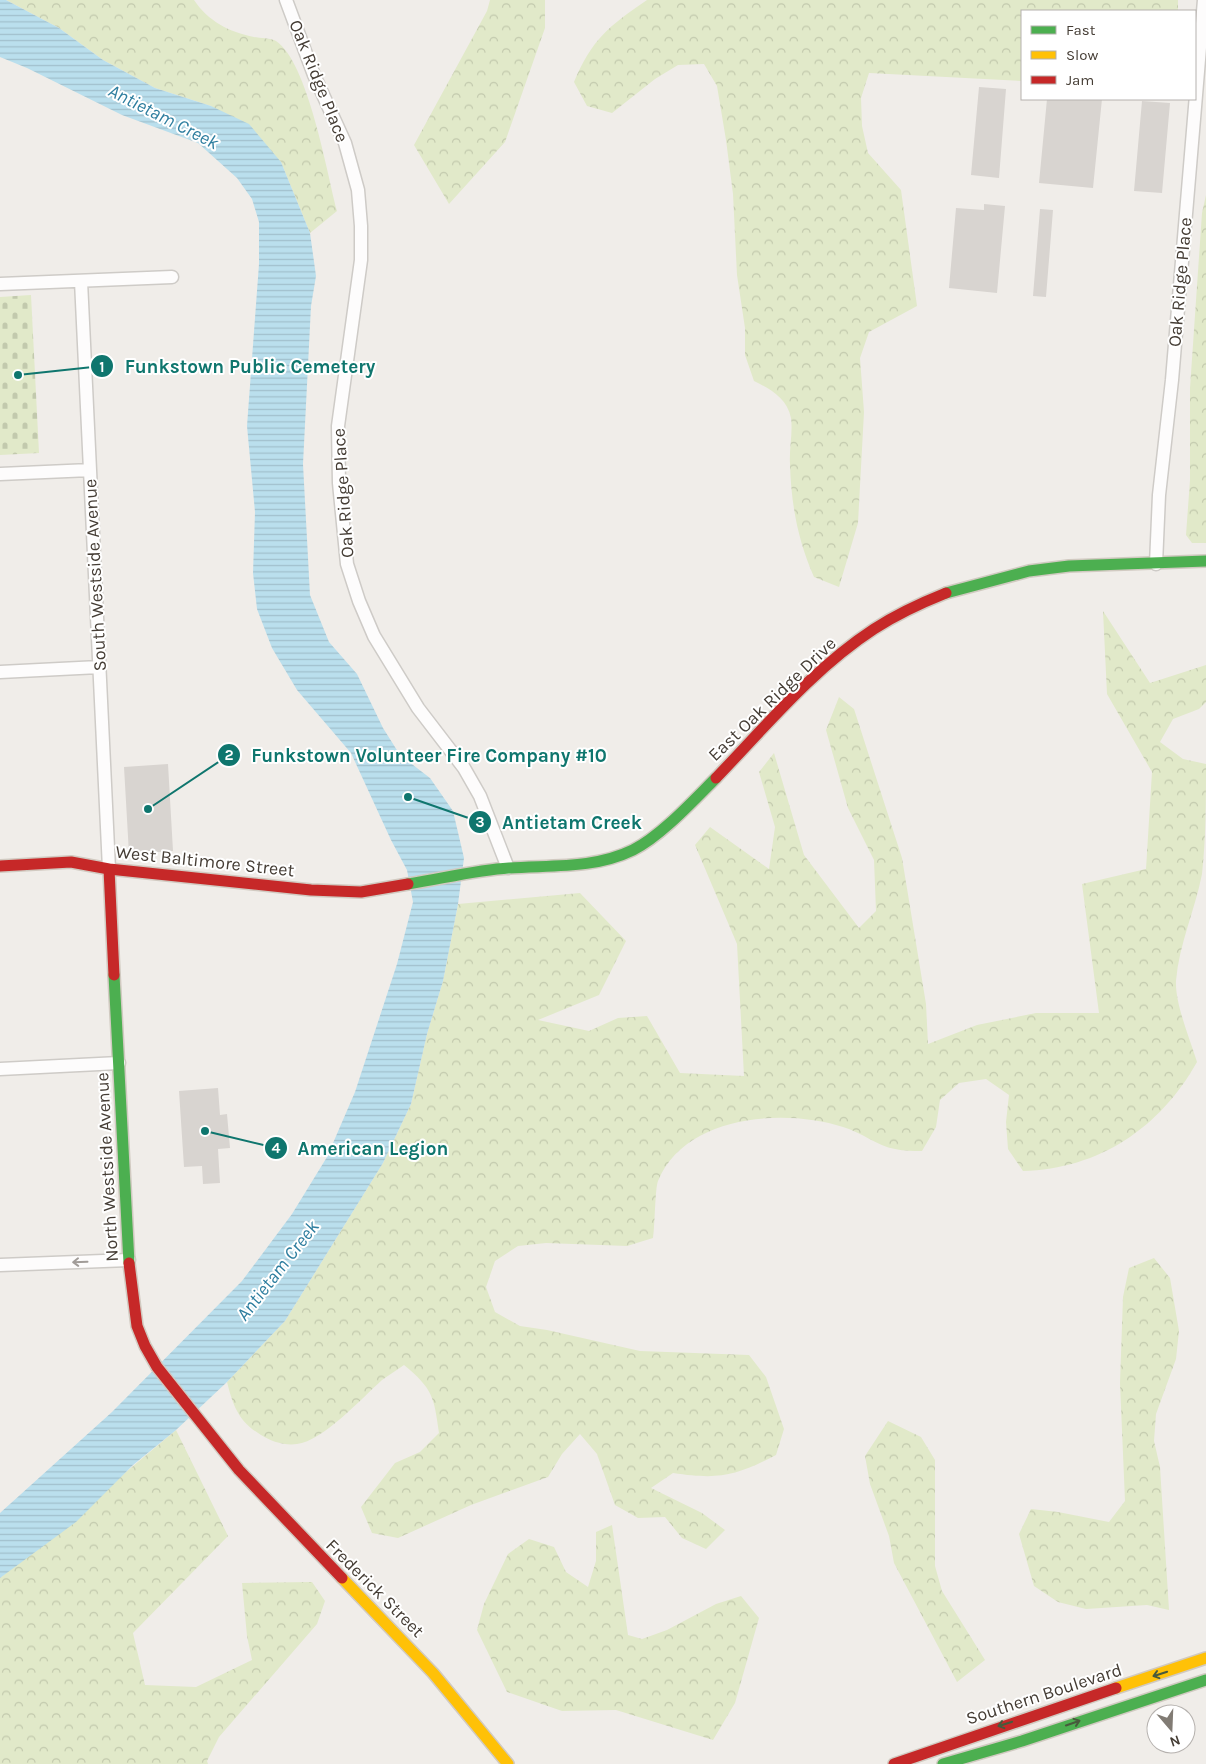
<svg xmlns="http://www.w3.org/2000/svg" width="1206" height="1764" font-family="Karla,sans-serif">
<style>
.forest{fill:url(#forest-crowns)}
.cemetery{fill:url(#cemetery-stones)}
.water{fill:url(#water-rules)}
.building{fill:#d8d4d0}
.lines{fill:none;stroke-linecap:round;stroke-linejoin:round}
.street-casing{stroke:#cecbc7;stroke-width:15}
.fast-casing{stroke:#d1cac1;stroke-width:14}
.slow-casing{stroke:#d1cac1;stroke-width:14}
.jam-casing{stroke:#d1cac1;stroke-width:14}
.street{stroke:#fdfcfc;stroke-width:12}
.fast{stroke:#4caf50;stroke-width:11}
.slow{stroke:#ffc107;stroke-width:11}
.jam{stroke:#c62828;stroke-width:11}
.oneway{stroke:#a19c98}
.oneway2{stroke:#475a3c}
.labels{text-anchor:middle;stroke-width:4;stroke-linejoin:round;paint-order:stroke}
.street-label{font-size:18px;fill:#453d35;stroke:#fff}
.water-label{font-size:19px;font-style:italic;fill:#2e7e9f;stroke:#fff}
.leader{fill:none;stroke:#0f766e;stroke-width:2}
.callout-dot{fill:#0f766e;stroke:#fff;stroke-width:2}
.mark-label{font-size:15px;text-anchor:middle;font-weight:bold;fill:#fff}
.callout-label{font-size:19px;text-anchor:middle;font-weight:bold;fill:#0f766e;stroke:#fff;stroke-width:4;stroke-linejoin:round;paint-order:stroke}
</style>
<defs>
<pattern id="forest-crowns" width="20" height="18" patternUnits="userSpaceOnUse" patternTransform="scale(1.25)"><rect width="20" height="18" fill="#e1e9c9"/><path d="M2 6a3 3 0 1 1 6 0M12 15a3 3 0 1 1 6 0" fill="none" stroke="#c2c9ad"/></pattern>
<pattern id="cemetery-stones" width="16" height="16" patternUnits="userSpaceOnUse" patternTransform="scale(1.25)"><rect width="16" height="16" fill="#e1e9c9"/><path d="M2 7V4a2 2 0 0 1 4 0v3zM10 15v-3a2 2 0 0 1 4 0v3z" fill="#c2c9ad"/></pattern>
<pattern id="water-rules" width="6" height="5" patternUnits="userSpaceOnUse" patternTransform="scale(1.25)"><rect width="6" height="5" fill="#badfed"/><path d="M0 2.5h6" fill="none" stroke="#a1c0cc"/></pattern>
</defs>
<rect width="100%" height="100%" fill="#f0ede9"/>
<path class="forest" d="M6,0H194C208,21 229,32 254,37C260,38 271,38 276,41C308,62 327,173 337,211L310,233L281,162L211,106L155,88L103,60L59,28Z
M490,0H545V28L505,142L449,204L414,145L487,11Z
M647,0H1178V11H1022V81L869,73L861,98L862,126L868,153L901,190L917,306L869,332L860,358L864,412L858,523L839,587L814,577C798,541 791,504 790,464C789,450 793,432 791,418C787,398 770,389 754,381L745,355V328L737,275L733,194L726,140L717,86L704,64L678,65L655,79L612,113L587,106L574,82C592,39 609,26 647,0Z
M1206,195V543H1192L1186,535L1190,480V388L1202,213Z
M1103,611L1150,683L1206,665V702L1199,709L1173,719L1160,742L1183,759L1206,764C1206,801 1206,838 1202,874C1195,910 1179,944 1176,981C1175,1004 1190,1039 1197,1062C1160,1128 1099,1169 1023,1171L1008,1149L1006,1122L1009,1095L986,1079L959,1083L940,1100L936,1127L922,1151C913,1151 904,1151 895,1149C877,1146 861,1132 843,1127C784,1108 685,1115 658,1181C655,1188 655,1226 653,1238L627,1246L546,1243L518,1246L495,1261L486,1287L495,1312L520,1326L547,1330L640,1351L749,1355L766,1377L784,1429L776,1455C736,1476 719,1480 673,1473L651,1488L702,1513L725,1530L706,1549L682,1538L665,1517L638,1518L615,1505L597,1454L580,1434L562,1454L548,1477L471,1505L398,1538L372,1533L361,1507L395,1463L420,1452L439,1433C434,1397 433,1389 404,1365C397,1370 389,1375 382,1380C362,1398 323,1441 297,1444C285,1446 270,1441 261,1435C239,1422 233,1406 227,1382L285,1321L383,1163L411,1104L427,1034L443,981L458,904L580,893L626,941L599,995L538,1020L589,1031L618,1018L647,1016L680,1073L744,1076L737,944L695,845L710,827L769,869L775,827L759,772L774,753L804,855L859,928L876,911L874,860L848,808L826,730L839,697L854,709L902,858L926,1004L928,1044L977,1025L1036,1013H1099L1082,884L1146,869L1152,772L1107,694Z
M1154,1258L1170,1278L1179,1331L1176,1359L1156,1414L1154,1441L1160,1467L1169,1610L1147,1605L1086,1609L1058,1602L1034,1586L1019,1534L1031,1509L1058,1512L1109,1522L1125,1501L1120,1383L1123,1297L1129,1268Z
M888,1421L921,1437L935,1460V1566L942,1591L985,1660L957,1682L894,1563L889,1536L870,1484L865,1456Z
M176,1430L228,1536L133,1633L145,1685L196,1687L252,1660L247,1636L242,1583L312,1582L325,1601L317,1624L219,1737L207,1761L208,1764H0V1578Z
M612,1525L628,1635L642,1639L667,1630L716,1604L741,1596L759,1618L735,1703L713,1740L616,1710L562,1711L507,1692L477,1630L484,1604L508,1554L529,1539L554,1547L566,1572L588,1587L596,1561V1532Z"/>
<path class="cemetery" d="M31,295L39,453L0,455V297Z"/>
<path class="water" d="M0,0H6L59,28L103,60L155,88L211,106L249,124L281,162L310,233L316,276L311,306L303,464L310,595L329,642L357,674L383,728L400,755L430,778L453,811L464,858L458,904L443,981L427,1034L411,1104L383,1163L285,1321L227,1382L176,1430L133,1465L76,1522L0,1578V1513L112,1412L242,1281L292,1214L327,1157L355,1092L397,964L413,902L407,870L391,840L351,753L297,690L272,648L257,609L253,573L255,512L247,426L259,264V222L252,199L237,178L198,143L122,115L27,68L0,57Z"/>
<path class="building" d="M979,87L1006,89L999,178L971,175Z
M1047,99H1102L1093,188L1039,183Z
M1142,101L1170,103L1162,193L1134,191Z
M984,204L1005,206L997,293L949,288L956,208L984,210Z
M1040,209L1053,210L1046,297L1033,296Z
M168,764L173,851L129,854L124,767Z
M218,1088L220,1115L227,1114L230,1148L218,1149L220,1183L203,1184L202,1166L184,1167L179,1091Z"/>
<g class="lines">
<defs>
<path id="street" d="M286,0L314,75L345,143L358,190L361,226V260L338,426L339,483L347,564L359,601L374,636L418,708L464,768L480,796L508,868
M81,281L109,869
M0,284L172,277
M0,474L90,470
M1156,564L1159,495L1172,380L1204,0
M0,672L99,667
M0,1069L119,1063
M0,1265L129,1260"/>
<path id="fast" d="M946,593L1029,571L1069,566L1206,561
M408,884C441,879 476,870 509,868C551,865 594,869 633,850C661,836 694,800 716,778
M114,975L129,1263
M943,1764L1022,1741L1206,1680"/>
<path id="slow" d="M342,1578L433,1673L508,1764
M1116,1688L1206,1658"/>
<path id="jam" d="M716,778C766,726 814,668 874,629C897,614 921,603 946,593
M0,866L71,862L109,869L114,975
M109,869L311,890L361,892L408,884
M129,1263L137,1326L145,1346L157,1367L239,1470L342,1578
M894,1764L1116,1688"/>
</defs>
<use href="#street" class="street-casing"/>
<use href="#fast" class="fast-casing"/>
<use href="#slow" class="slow-casing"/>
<use href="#jam" class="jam-casing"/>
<use href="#street" class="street"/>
<use href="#fast" class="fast"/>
<use href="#slow" class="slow"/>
<use href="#jam" class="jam"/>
</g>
<defs><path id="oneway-shaft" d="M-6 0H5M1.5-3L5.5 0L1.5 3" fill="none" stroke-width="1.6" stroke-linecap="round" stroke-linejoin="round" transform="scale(1.25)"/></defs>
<use class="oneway" href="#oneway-shaft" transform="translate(80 1262) rotate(178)"/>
<g class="oneway2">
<use href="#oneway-shaft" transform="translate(1160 1674) rotate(162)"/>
<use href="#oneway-shaft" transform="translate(1073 1723) rotate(-19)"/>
<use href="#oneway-shaft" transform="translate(1005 1724) rotate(162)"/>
</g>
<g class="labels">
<g class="street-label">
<text transform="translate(319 81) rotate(68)" y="6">Oak Ridge Place</text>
<text transform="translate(1180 282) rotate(-85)" y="6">Oak Ridge Place</text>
<text transform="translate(343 493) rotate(-94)" y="6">Oak Ridge Place</text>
<text transform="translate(95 575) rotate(-93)" y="6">South Westside Avenue</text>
<text transform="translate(772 699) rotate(-44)" y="6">East Oak Ridge Drive</text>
<text transform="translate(205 861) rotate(6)" y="6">West Baltimore Street</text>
<text transform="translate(107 1167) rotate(-93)" y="6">North Westside Avenue</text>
<text transform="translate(375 1588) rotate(45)" y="6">Frederick Street</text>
<text transform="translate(1044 1694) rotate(-18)" y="6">Southern Boulevard</text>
</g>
<g class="water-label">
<text transform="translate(164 116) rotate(27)" y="7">Antietam Creek</text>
<text transform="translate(277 1270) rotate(-52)" y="7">Antietam Creek</text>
</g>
</g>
<path class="leader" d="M18 375L102 366M148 809L229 755M408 797L480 822M205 1131L276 1148"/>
<g class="callout-dot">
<circle cx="18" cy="375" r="5"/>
<circle cx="148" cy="809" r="5"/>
<circle cx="408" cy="797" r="5"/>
<circle cx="205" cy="1131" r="5"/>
<circle cx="102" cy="366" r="12"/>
<circle cx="229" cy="755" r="12"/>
<circle cx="480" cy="822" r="12"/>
<circle cx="276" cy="1148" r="12"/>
</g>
<g class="mark-label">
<text x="102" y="372">1</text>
<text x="229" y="760">2</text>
<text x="480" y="827">3</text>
<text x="276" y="1153">4</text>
</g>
<g class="callout-label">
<text x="250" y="373">Funkstown Public Cemetery</text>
<text x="429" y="762">Funkstown Volunteer Fire Company #10</text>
<text x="572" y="829">Antietam Creek</text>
<text x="373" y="1155">American Legion</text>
</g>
<rect x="1021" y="10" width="175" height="90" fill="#ffffff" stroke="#b5b1ae"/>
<rect x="1031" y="26" width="25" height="8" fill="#4caf50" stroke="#b5b1ae"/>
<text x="1066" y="35" font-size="15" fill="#453d35">Fast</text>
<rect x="1031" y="51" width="25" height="8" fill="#ffc107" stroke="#b5b1ae"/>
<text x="1066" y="60" font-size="15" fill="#453d35">Slow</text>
<rect x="1031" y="76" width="25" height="8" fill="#c62828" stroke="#b5b1ae"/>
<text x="1066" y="85" font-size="15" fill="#453d35">Jam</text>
<g transform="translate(1171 1729) rotate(161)"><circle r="24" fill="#ffffff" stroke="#b5b1ae"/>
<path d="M0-4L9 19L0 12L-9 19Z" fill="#817b74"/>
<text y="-8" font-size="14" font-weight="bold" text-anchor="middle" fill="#453d35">N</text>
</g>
</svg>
